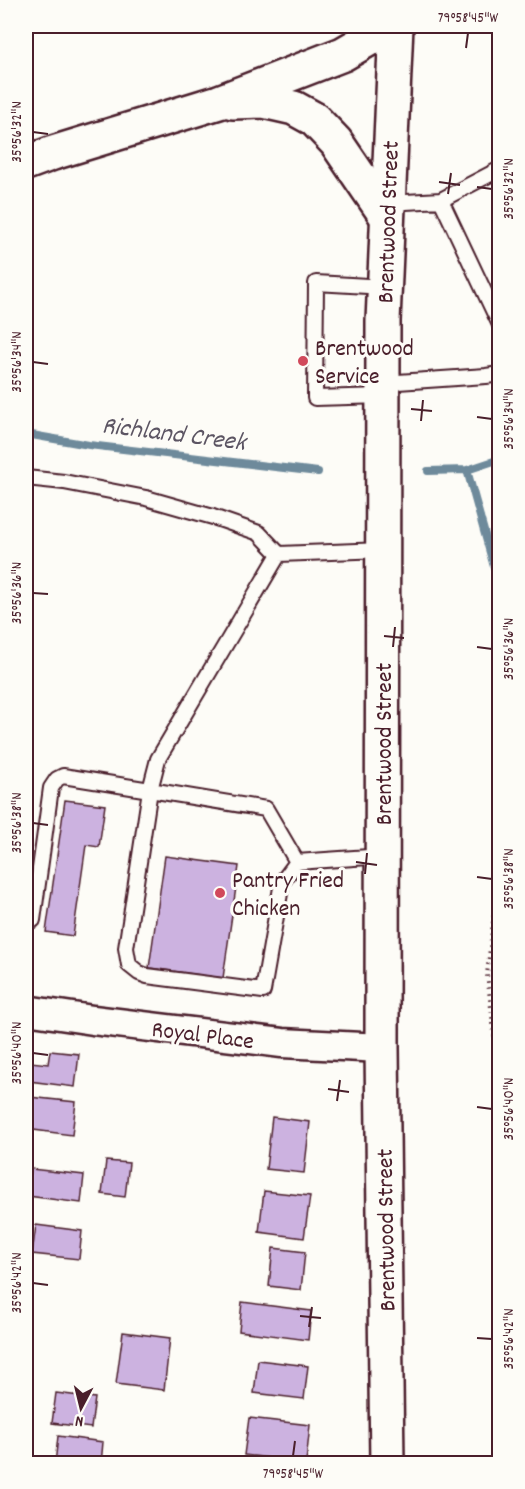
<svg xmlns="http://www.w3.org/2000/svg" width="525" height="1489" font-family="Dekko,sans-serif">
<style>
.lines{fill:none;stroke-linecap:round;stroke-linejoin:round}
.stream{stroke:#6e8a9b;stroke-width:8}
.building{fill:#ccb2e0;stroke:#4a1f2b;stroke-width:1.5}
.service-casing{stroke:#4a1f2b;stroke-width:18}
.minor-casing{stroke:#4a1f2b;stroke-width:33}
.secondary-casing{stroke:#4a1f2b;stroke-width:38}
.motorway-casing{stroke:#4a1f2b;stroke-width:38}
.path{stroke:#4a1f2b;stroke-width:4;stroke-dasharray:1.5 4.5;stroke-linecap:butt}
.service{stroke:#fdfcf7;stroke-width:14}
.minor{stroke:#fdfcf7;stroke-width:28}
.secondary{stroke:#fdfcf7;stroke-width:33}
.motorway{stroke:#fdfcf7;stroke-width:33}
.ticks{fill:none;stroke:#4a1f2b;stroke-width:2}
.poi-dot{fill:#d1495b;stroke:#fdfcf7;stroke-width:2}
.labels{text-anchor:middle;stroke-width:6;stroke-linejoin:round;paint-order:stroke}
.street-label{font-size:24px;fill:#4a1f2b;stroke:#fdfcf7}
.poi-label{font-size:24px;fill:#4a1f2b;stroke:#fdfcf7;text-anchor:start}
.water-label{font-size:26px;font-style:italic;fill:#5c5563;stroke:#fdfcf7}
.neatline{fill:none;stroke:#4a1f2b;stroke-width:2}
.ticks-label{font-size:15px;text-anchor:middle;fill:#4a1f2b}
</style>
<rect width="100%" height="100%" fill="#fdfcf7"/>
<filter id="ink" filterUnits="userSpaceOnUse"><feTurbulence type="fractalNoise" baseFrequency=".0167" numOctaves="2"/><feDisplacementMap in="SourceGraphic" scale="12" xChannelSelector="R" yChannelSelector="G"/><feConvolveMatrix kernelMatrix="1 2 1 2 8 2 1 2 1" color-interpolation-filters="sRGB"/></filter>
<g filter="url(#ink)">
<g class="lines">
<path class="stream" d="M26,434L89,445L318,472
M467,470L494,567L500,577
M428,471L467,470L500,459"/>
</g>
<path class="building" d="M65,800L105,805L99,847L86,845L73,936L46,932Z
M165,856L239,866L223,978L149,968Z
M50,1051L79,1054L75,1087L29,1081L31,1062L48,1064Z
M29,1097L76,1102L72,1135L26,1129Z
M272,1117L310,1122L304,1173L266,1169Z
M106,1161L129,1163L125,1197L102,1194Z
M31,1169L84,1175L81,1203L28,1196Z
M264,1191L310,1196L304,1238L259,1232Z
M36,1225L82,1231L79,1259L32,1254Z
M273,1248L305,1252L301,1290L269,1286Z
M242,1302L311,1311L308,1340L239,1331Z
M123,1332L170,1338L164,1390L116,1384Z
M258,1360L308,1366L304,1399L254,1393Z
M56,1393L95,1398L91,1428L52,1423Z
M249,1418L310,1425L306,1462L244,1455Z
M58,1436L103,1442L101,1464H55Z"/>
<g class="lines">
<defs>
<path id="service" d="M441,200L500,169
M388,203L441,200L500,325
M383,383L486,376L500,374
M383,396L315,398L316,283L385,287
M26,478L64,482L146,498L213,517L259,533L279,554
M297,862L266,809L150,790L126,948L129,965L139,973L147,976L263,991L282,882L297,862L383,856
M33,920L51,788L57,779L63,776L150,790L158,759L279,554L383,550"/>
<path id="minor" d="M26,1010L93,1020L282,1043L382,1048"/>
<path id="secondary" d="M387,1464L382,1048L383,321L396,26"/>
<path id="motorway" d="M233,102L263,101L294,108L314,119L336,142L387,217
M26,163L53,153L219,102L343,54L391,26"/>
</defs>
<use href="#service" class="service-casing"/>
<use href="#minor" class="minor-casing"/>
<use href="#secondary" class="secondary-casing"/>
<use href="#motorway" class="motorway-casing"/>
<path class="path" d="M500,906L494,913L487,974L500,1083"/>
<use href="#service" class="service"/>
<use href="#minor" class="minor"/>
<use href="#secondary" class="secondary"/>
<use href="#motorway" class="motorway"/>
</g>
</g>
<path class="ticks" d="M466,48L468,33M33,132L48,134M439,182L460,185M477,187L492,189M448,194L451,173M33,362L48,364M411,409L432,411M477,417L492,419M421,421L423,400M33,593L48,594M384,636L404,638M393,647L395,627M477,647L492,649M33,823L48,825M356,862L377,865M365,874L367,853M477,877L492,879M33,1053L48,1055M328,1089L349,1092M337,1101L340,1080M477,1107L492,1109M33,1283L48,1285M300,1316L321,1318M309,1327L312,1307M477,1338L492,1339M293,1456L295,1441"/>
<g class="poi-dot">
<circle cx="303" cy="361" r="6"/>
<circle cx="220" cy="893" r="6"/>
</g>
<g class="labels">
<g class="street-label">
<text transform="translate(387 222) rotate(-88)" y="8">Brentwood Street</text>
<text transform="translate(383 744) rotate(-90)" y="8">Brentwood Street</text>
<text transform="translate(203 1034) rotate(7)" y="8">Royal Place</text>
<text transform="translate(385 1230) rotate(-91)" y="8">Brentwood Street</text>
</g>
<g class="poi-label">
<text x="315" y="355">Brentwood<tspan x="315" dy="28">Service</tspan></text>
<text x="232" y="887">Pantry Fried<tspan x="232" dy="28">Chicken</tspan></text>
</g>
<g class="water-label">
<text transform="translate(174 432) rotate(7)" y="9">Richland Creek</text>
</g>
</g>
<rect width="525" height="1489" fill="none" stroke="#fdfcf7" stroke-width="66"/>
<g transform="translate(81 1408) rotate(187)" stroke="#fdfcf7" stroke-width="4.5" paint-order="stroke">
<path d="M0-4.5L10 22L0 15L-10 22Z" fill="#4a1f2b"/>
<text y="-9" font-size="16" font-weight="bold" text-anchor="middle" fill="#4a1f2b">N</text>
</g>
<rect x="33" y="33" width="459" height="1423" class="neatline"/>
<g class="ticks-label">
<text x="468" y="22">79°58'45"W</text>
<text transform="translate(16 132) rotate(-90)" y="5">35°56'32"N</text>
<text transform="translate(508 189) rotate(-90)" y="5">35°56'32"N</text>
<text transform="translate(16 362) rotate(-90)" y="5">35°56'34"N</text>
<text transform="translate(508 419) rotate(-90)" y="5">35°56'34"N</text>
<text transform="translate(16 593) rotate(-90)" y="5">35°56'36"N</text>
<text transform="translate(508 649) rotate(-90)" y="5">35°56'36"N</text>
<text transform="translate(16 823) rotate(-90)" y="5">35°56'38"N</text>
<text transform="translate(508 879) rotate(-90)" y="5">35°56'38"N</text>
<text transform="translate(16 1053) rotate(-90)" y="5">35°56'40"N</text>
<text transform="translate(508 1109) rotate(-90)" y="5">35°56'40"N</text>
<text transform="translate(16 1283) rotate(-90)" y="5">35°56'42"N</text>
<text transform="translate(508 1339) rotate(-90)" y="5">35°56'42"N</text>
<text x="293" y="1478">79°58'45"W</text>
</g>
</svg>
